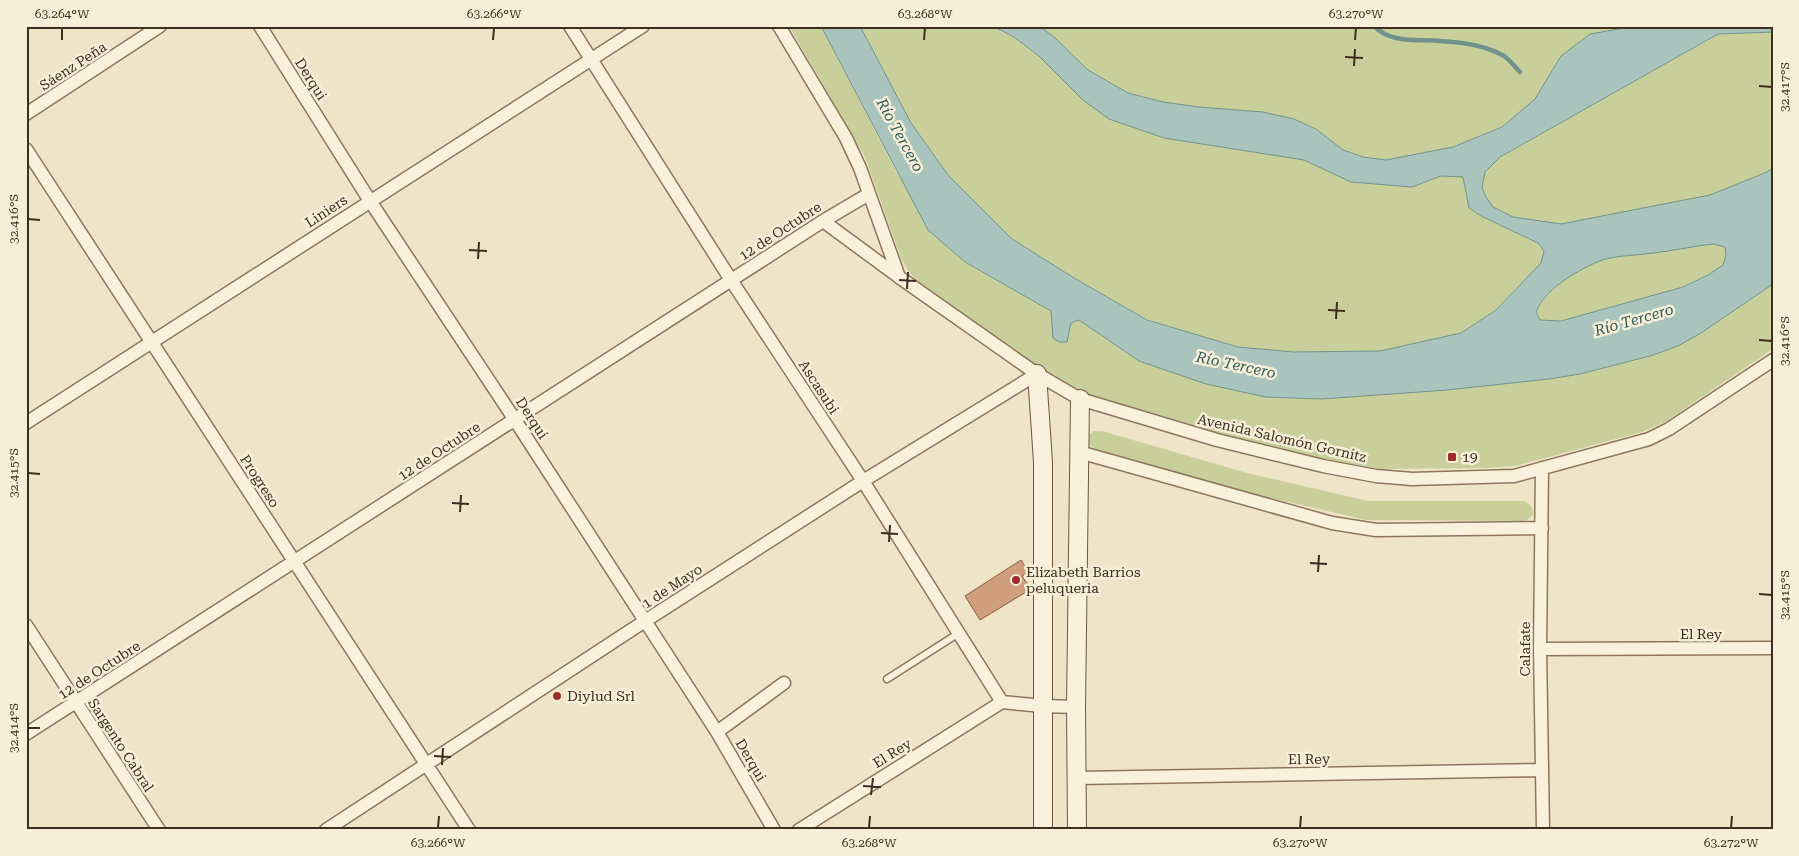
<svg xmlns="http://www.w3.org/2000/svg" width="1799" height="856" font-family="'Roboto Serif',serif">
<style>
.green{fill:#c9cf9b}
.water{fill:#a9c4bc;stroke:#6f938a;fill-rule:evenodd}
.lines{fill:none;stroke-linecap:round;stroke-linejoin:round}
.stream{stroke:#6f938a;stroke-width:4.5}
.building{fill:#cf9f7d;stroke:#8d5f41}
.service-casing{stroke:#8d765c;stroke-width:9}
.minor-casing{stroke:#8d765c;stroke-width:15}
.secondary-casing{stroke:#6f573f;stroke-width:20}
.service{stroke:#faf1dc;stroke-width:6}
.minor{stroke:#faf1dc;stroke-width:12}
.secondary{stroke:#faf1dc;stroke-width:18}
.ticks{fill:none;stroke:#3d2e20;stroke-width:2}
.poi-dot{fill:#9e2a2b;stroke:#f7eed8;stroke-width:2}
.labels{text-anchor:middle;stroke-width:5;stroke-linejoin:round;paint-order:stroke}
.street-label{font-size:14px;fill:#3d2e20;stroke:#f7eed8}
.poi-label{font-size:14px;fill:#3d2e20;stroke:#f7eed8;text-anchor:start}
.water-label{font-size:15px;font-style:italic;fill:#2f5d5a;stroke:#f7eed8}
.neatline{fill:none;stroke:#3d2e20;stroke-width:2}
.ticks-label{font-size:12px;text-anchor:middle;fill:#3d2e20}
</style>
<rect width="100%" height="100%" fill="#f0e4c8"/>
<path class="green" d="M789,26H821L898,175L965,262L1051,311V319L1067,342L1071,323L1079,320L1266,397L1322,399L1447,390L1549,379L1580,374L1650,356L1701,333L1773,284V349L1665,422L1642,432L1516,466L1486,468L1381,469L1325,459L1219,433L1082,392L1041,368L919,283L908,271L901,258L865,157Z
M860,26H993L1014,37L1039,56L1083,100L1164,138L1304,160L1351,182L1412,187L1441,176L1463,177L1469,208L1481,216L1538,243L1544,251L1541,263L1496,310L1461,333L1380,351L1293,352L1238,347L1147,320L1074,278L1012,239L948,175L911,123Z
M1039,26H1635L1590,34L1561,56L1535,99L1502,127L1453,147L1386,160L1363,157L1343,150L1316,129L1294,119L1263,112L1199,107L1163,102L1128,93L1088,70L1054,37Z
M1773,32V168L1767,172L1710,195L1561,224L1513,217L1493,207L1486,197L1482,187L1485,172L1500,157L1718,34Z
M1714,244L1725,247L1726,255L1723,265L1708,275L1683,287L1561,321L1540,320L1536,312C1546,288 1574,272 1597,262C1613,255 1635,256 1653,253C1673,250 1693,246 1714,244Z
M1094,431H1102L1247,473L1368,501H1523C1530,503 1534,507 1533,515L1527,520L1523,521L1366,520L1241,491L1096,449C1090,446 1087,443 1088,436Z"/>
<path class="water" d="M821,26H860L911,123L948,175L1012,239L1074,278L1147,320L1238,347L1293,352L1380,351L1461,333L1496,310L1541,263L1544,251L1538,243L1481,216L1469,208L1463,177L1441,176L1412,187L1351,182L1304,160L1164,138L1109,119L1083,100L1039,56L1014,37L993,26H1039L1054,37L1088,70L1128,93L1163,102L1199,107L1263,112L1294,119L1316,129L1343,150L1363,157L1386,160L1453,147L1502,127L1535,99L1561,56L1590,34L1635,26H1773V32L1718,34L1500,157L1485,172L1482,187L1486,197L1493,207L1513,217L1561,224L1710,195L1767,172L1773,168V284L1701,333L1678,346L1650,356L1580,374L1549,379L1447,390L1322,399L1266,397L1206,384L1139,361L1079,320L1071,323L1067,342H1059L1053,338L1051,311L965,262L928,230ZM1713,244L1725,247L1726,255L1723,265L1708,275L1683,287L1561,321L1540,320L1536,312C1545,289 1575,272 1597,262C1613,255 1635,256 1653,253C1673,251 1693,246 1713,244Z"/>
<g class="lines">
<path class="stream" d="M1374,26C1391,44 1418,39 1440,41C1462,42 1485,45 1504,56C1510,60 1515,67 1520,72"/>
</g>
<path class="building" d="M1021,560L1029,572L1022,576L1031,589L980,620L965,596Z"/>
<g class="lines">
<defs>
<path id="service" d="M887,679L959,633"/>
<path id="minor" d="M260,26L370,201L515,420L717,732L774,830
M570,26L731,280L863,481L1002,702L1042,706L1076,707
M779,26L846,138L860,168L899,277
M26,114L160,26
M26,149L469,830
M823,221L899,277L1037,374L1080,399L1217,440L1323,466L1376,476L1412,479L1514,476L1649,439L1669,429L1773,360
M26,423L643,26
M1079,452L1332,523L1376,530L1542,528
M1542,468L1540,649L1543,830
M26,625L159,830
M1540,649L1773,648
M717,732L784,683
M26,734L823,221L869,194
M1077,778L1542,770
M326,830L645,621L863,481L1037,374
M799,830L1002,702"/>
<path id="secondary" d="M1037,374L1043,462V830
M1077,830L1076,707L1080,399"/>
</defs>
<use href="#service" class="service-casing"/>
<use href="#minor" class="minor-casing"/>
<use href="#secondary" class="secondary-casing"/>
<use href="#service" class="service"/>
<use href="#minor" class="minor"/>
<use href="#secondary" class="secondary"/>
</g>
<path class="ticks" d="M62,40V28M493,40L494,28M924,40L925,28M1355,40L1356,28M1345,57L1363,58M1354,66L1355,49M1759,86L1772,87M28,219L40,220M469,250L487,251M478,259L479,242M899,280L916,281M907,289L908,272M1328,310L1345,311M1336,319L1337,302M1759,340L1772,341M28,473L40,474M452,503L469,504M460,512L461,495M881,533L898,534M889,542L890,525M1310,563L1327,564M1318,572L1319,555M1759,594L1772,595M28,728H40M434,756L451,757M442,765L443,748M863,786L881,787M871,795L873,778M438,828L439,816M869,828L870,816M1300,828L1301,816M1731,828L1732,816"/>
<g class="poi-dot">
<rect x="1447" y="452" width="10" height="10" rx="2.5"/>
<circle cx="1016" cy="580" r="5"/>
<circle cx="557" cy="696" r="5"/>
</g>
<g class="labels">
<g class="street-label">
<text transform="translate(73 66) rotate(-33)" y="5">Sáenz Peña</text>
<text transform="translate(311 79) rotate(58)" y="5">Derqui</text>
<text transform="translate(326 211) rotate(-33)" y="5">Liniers</text>
<text transform="translate(780 231) rotate(-33)" y="5">12 de Octubre</text>
<text transform="translate(819 387) rotate(57)" y="5">Ascasubi</text>
<text transform="translate(532 418) rotate(57)" y="5">Derqui</text>
<text transform="translate(1282 438) rotate(13)" y="5">Avenida Salomón Gornitz</text>
<text transform="translate(439 451) rotate(-33)" y="5">12 de Octubre</text>
<text transform="translate(260 481) rotate(57)" y="5">Progreso</text>
<text transform="translate(672 586) rotate(-33)" y="5">1 de Mayo</text>
<text x="1701" y="639">El Rey</text>
<text transform="translate(1525 649) rotate(-90)" y="5">Calafate</text>
<text transform="translate(99 670) rotate(-33)" y="5">12 de Octubre</text>
<text transform="translate(121 745) rotate(57)" y="5">Sargento Cabral</text>
<text transform="translate(892 753) rotate(-32)" y="5">El Rey</text>
<text transform="translate(1309 759) rotate(-1)" y="5">El Rey</text>
<text transform="translate(751 760) rotate(60)" y="5">Derqui</text>
</g>
<g class="poi-label">
<text x="1462" y="462">19</text>
<text x="1026" y="577">Elizabeth Barrios<tspan x="1026" dy="16">peluqueria</tspan></text>
<text x="567" y="701">Diylud Srl</text>
</g>
<g class="water-label">
<text transform="translate(900 135) rotate(61)" y="5">Río Tercero</text>
<text transform="translate(1634 320) rotate(-16)" y="5">Río Tercero</text>
<text transform="translate(1236 365) rotate(12)" y="5">Río Tercero</text>
</g>
</g>
<rect width="1799" height="856" fill="none" stroke="#f7eed8" stroke-width="55"/>
<rect x="28" y="28" width="1744" height="800" class="neatline"/>
<g class="ticks-label">
<text x="62" y="18">63.264°W</text>
<text x="494" y="18">63.266°W</text>
<text x="925" y="18">63.268°W</text>
<text x="1356" y="18">63.270°W</text>
<text transform="translate(1785 87) rotate(-90)" y="4">32.417°S</text>
<text transform="translate(14 219) rotate(-90)" y="4">32.416°S</text>
<text transform="translate(1785 341) rotate(-90)" y="4">32.416°S</text>
<text transform="translate(14 473) rotate(-90)" y="4">32.415°S</text>
<text transform="translate(1785 595) rotate(-90)" y="4">32.415°S</text>
<text transform="translate(14 728) rotate(-90)" y="4">32.414°S</text>
<text x="438" y="847">63.266°W</text>
<text x="869" y="847">63.268°W</text>
<text x="1300" y="847">63.270°W</text>
<text x="1731" y="847">63.272°W</text>
</g>
</svg>
